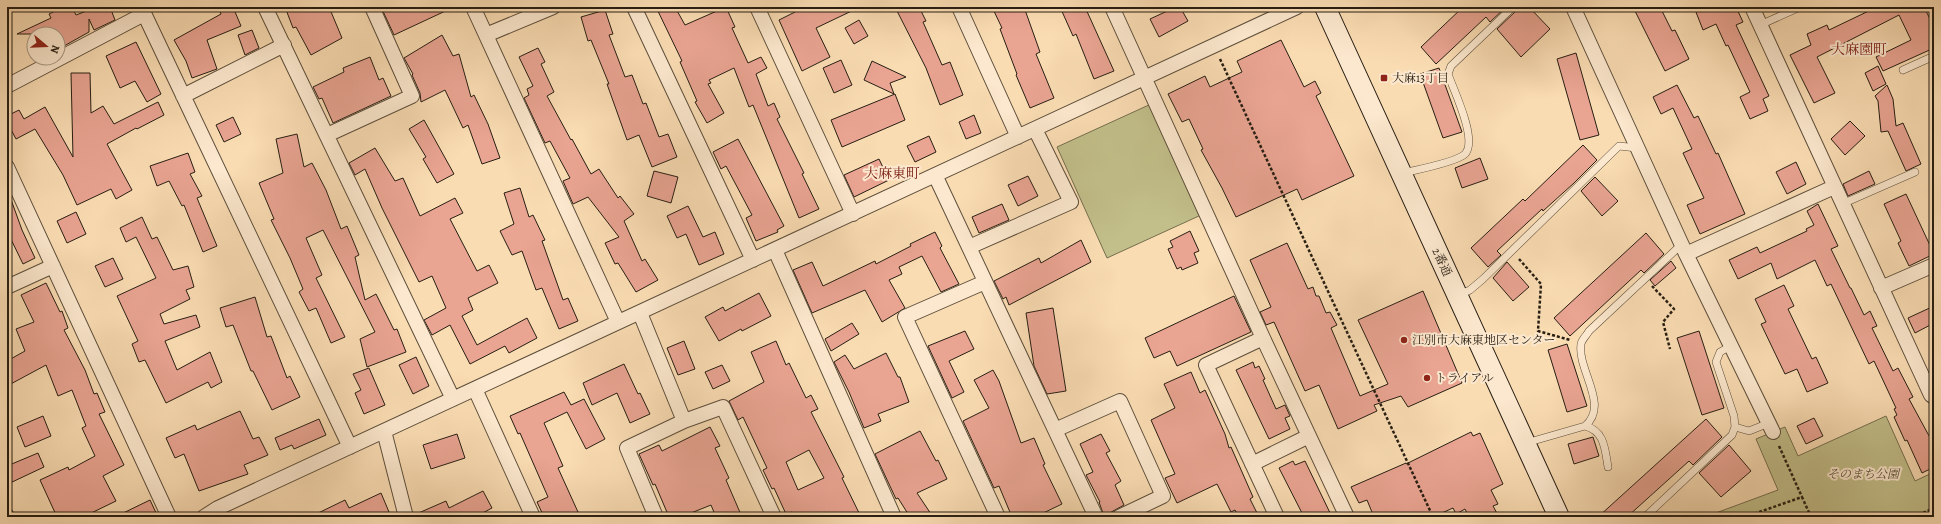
<svg xmlns="http://www.w3.org/2000/svg" width="1941" height="524" font-family="Alegreya,'Noto Serif JP',serif">
<style>
.green{fill:#c2bf8a;stroke:#746e4e}
.building{fill:#e9a492;stroke:#271e13;fill-rule:evenodd}
.lines{fill:none;stroke-linecap:round;stroke-linejoin:round}
.service-casing{stroke:#5c4e3b;stroke-width:8}
.minor-casing{stroke:#5c4e3b;stroke-width:16}
.secondary-casing{stroke:#271e13;stroke-width:22}
.path{stroke:#271e13;stroke-width:2.5;stroke-dasharray:3 2;stroke-linecap:butt}
.service{stroke:#fce8ce;stroke-width:7}
.minor{stroke:#fce8ce;stroke-width:14}
.secondary{stroke:#fce8ce;stroke-width:20}
.poi-dot{fill:#8f2418;stroke:#fce8ce;stroke-width:1.5}
.labels{text-anchor:middle;stroke-width:4;stroke-linejoin:round;paint-order:stroke}
.poi-label{font-size:12px;fill:#271e13;stroke:#fce8ce;text-anchor:start}
.street-label{font-size:12px;fill:#271e13;stroke:#fce8ce}
.park-label{font-size:12px;font-style:italic;fill:#564e37;stroke:#fce8ce}
.quarter-label{font-size:14px;fill:#7a1f14;stroke:#fce8ce}
</style>
<rect width="100%" height="100%" fill="#fadcb3"/>
<filter id="stains"><feTurbulence type="fractalNoise" baseFrequency=".005" numOctaves="4"/><feColorMatrix values="0 0 0 0 .2 0 0 0 0 .09 0 0 0 0 .02 0 0 0 .5 -.17"/></filter>
<radialGradient id="worn" r=".72"><stop offset=".6" stop-color="#630" stop-opacity="0"/><stop offset="1" stop-color="#630" stop-opacity=".3"/></radialGradient>
<path class="green" d="M1151,104L1201,215L1107,258L1057,147Z
M1886,416L1915,481L1934,472V516L1705,517L1778,490L1756,439L1785,427L1798,456Z"/>
<path class="building" d="M63,7H72L76,15L97,7H110L115,20L94,30L89,19V32L64,46L58,34H17L51,18L49,14Z
M218,7H233L241,26L207,40L217,69L192,78L186,61L174,40L221,14Z
M285,7H329L342,38L311,55L296,27L293,28Z
M381,7H454L394,35Z
M656,7H675L685,25L726,7L735,27L732,28L748,63L761,57L767,68L756,74L768,106L774,103L780,117L777,119L804,173L802,174L819,209L799,218L753,105L749,107L734,68L709,80L711,83L708,84L724,113L707,123L695,102L697,101L680,62L682,61Z
M793,7H860L816,28L830,57L802,71L779,20L795,12Z
M895,7H919L926,21L923,22L942,65L950,62L963,95L940,105L926,68Z
M992,7H1024L1040,52L1036,54L1054,98L1030,108L1016,75L1017,74L1000,29L1002,28Z
M1060,7H1085L1114,71L1094,79L1076,34L1073,36Z
M1176,7H1180L1188,21L1159,37L1150,19Z
M1463,7H1506L1490,22L1486,17L1436,64L1421,47Z
M1518,7H1529L1550,29L1521,57L1497,29L1516,11Z
M1633,7H1660L1672,31L1675,30L1689,59L1665,71Z
M1694,7H1736L1743,22L1736,25L1769,96L1763,99L1768,111L1750,119L1740,97L1750,92L1728,45L1726,46L1716,24L1703,30Z
M1877,7H1924L1934,27V48L1883,71L1876,57L1911,40L1899,15L1817,57L1835,93L1814,103L1790,55L1811,45L1807,34L1827,25L1829,30Z
M605,10L613,34L609,35L625,77L632,75L643,104L646,103L659,137L668,134L677,157L652,167L639,135L627,140L607,84H609L591,40L588,41L581,17Z
M859,20L868,36L854,44L845,28Z
M252,30L259,48L245,55L238,35Z
M442,35L453,56L459,54L471,97L474,95L488,124L500,158L482,164L468,125L463,128L445,90L421,102L420,93L412,75L413,74L404,58Z
M1281,40L1304,87L1315,81L1321,93L1316,96L1354,176L1302,200L1297,189L1236,217L1222,188L1201,150L1203,149L1189,119L1182,122L1168,94L1205,76L1210,87L1242,72L1237,61Z
M136,42L161,94L147,102L135,81L120,88L106,56Z
M538,48L545,62L541,64L554,92L547,96L571,140L572,139L591,174L599,169L618,198L620,196L634,214L624,221L642,261L645,259L658,280L636,292L618,263L615,264L605,243L619,237L588,197L573,204L563,181L570,178L550,141L545,143L524,98L529,95L527,89L533,86L519,57Z
M1576,53L1599,135L1580,140L1557,59Z
M370,57L379,80L383,78L391,96L333,123L322,98L319,99L313,87L344,72L343,68Z
M841,60L852,85L834,93L823,68Z
M872,61L906,77L890,83L894,94L864,80Z
M1878,66L1886,84L1873,91L1865,73Z
M1439,68L1462,132L1443,138L1420,74Z
M71,73H90L91,113L103,106L114,124L158,102L164,115L137,129L136,128L107,144L132,190L116,199L111,189L77,205L63,175L35,129L16,139L7,122V116L19,110L24,119L45,107L73,157Z
M1677,85L1694,118L1698,116L1716,154L1718,153L1745,214L1700,234L1687,205L1704,198L1683,153L1692,149L1673,108L1661,114L1653,97Z
M1887,85L1893,99L1896,126L1903,123L1921,164L1906,171L1888,131L1881,132L1878,101L1875,96Z
M895,94L905,120L842,147L831,120Z
M974,115L981,133L966,139L959,122Z
M233,117L241,134L224,142L216,125Z
M424,120L454,174L437,183L423,159L426,157L409,129Z
M1850,121L1865,136L1845,155L1831,139Z
M297,134L304,167L312,163L326,190L341,229L347,226L359,255L355,257L365,300L376,294L394,330L397,329L406,352L367,367L360,339L375,332L323,230L306,238L322,275L316,278L345,337L331,343L316,308L309,311L299,292L303,289L290,258L271,220L274,219L259,183L283,173L276,139Z
M929,136L936,152L915,162L907,146Z
M738,139L784,226L777,230L778,232L756,241L746,218L752,215L726,166L721,169L713,152Z
M1583,145L1597,160L1574,183L1543,211L1542,209L1497,251L1501,255L1488,267L1471,248L1523,199L1525,201Z
M375,148L395,181L403,178L420,216L455,198L463,213L450,219L477,271L489,265L498,283L468,298L473,310L462,316L477,345L527,318L537,338L509,353L505,346L470,364L450,325L432,335L424,320L446,308L432,276L419,282L382,208L365,169L355,175L349,163Z
M188,153L195,172L190,174L202,196L197,198L217,246L203,252L184,205L182,206L169,181L157,186L150,166Z
M1480,158L1488,179L1462,188L1455,168Z
M879,159L889,180L854,197L844,175Z
M1796,162L1806,184L1787,194L1776,172Z
M654,171L678,177L671,203L647,196Z
M1869,171L1875,184L1848,196L1843,184Z
M1028,176L1038,196L1018,206L1008,185Z
M1595,177L1618,201L1602,216L1581,191Z
M520,188L529,217L533,215L545,240L542,241L563,300L568,298L578,321L559,329L542,288L536,290L522,251L512,255L500,231L514,224L504,193Z
M7,194H9L22,230L35,258L23,264L7,231Z
M1906,194L1934,254L1909,266L1898,243L1901,241L1884,204Z
M1002,204L1009,220L979,233L972,217Z
M1818,204L1838,246L1831,249L1850,288H1851L1864,315L1870,311L1877,326L1872,328L1893,371L1898,368L1913,397L1909,399L1934,445V467L1922,473L1907,440L1905,441L1894,417L1897,415L1894,409L1896,408L1874,361L1869,364L1831,284L1827,286L1815,260L1777,279L1771,263L1738,279L1729,260L1757,247L1760,253L1807,231L1806,229L1814,225L1807,211Z
M688,206L703,237L715,232L724,254L699,265L686,234L677,238L667,216Z
M76,212L86,234L67,243L57,221Z
M142,217L152,239L157,237L173,270L188,266L194,287L186,290L190,299L160,314L164,324L196,315L200,327L165,341L177,370L210,352L222,382L211,388L208,382L166,403L145,360L139,362L132,344L138,341L117,296L156,278L136,237L126,242L120,228Z
M1190,231L1199,251L1194,253L1198,263L1182,270L1181,267L1177,269L1168,249L1173,247L1170,241Z
M935,232L942,246L940,248L959,284L941,292L922,256L899,267L902,274L889,280L905,308L882,322L865,290L812,313L793,270L812,262L823,286L875,261L876,264L911,246L910,244Z
M1646,233L1664,254L1644,273L1641,270L1570,336L1554,318Z
M1081,240L1091,262L1009,305L1006,297L1003,299L994,281L1039,258L1041,263Z
M1287,243L1308,289L1313,287L1316,296H1319L1326,313L1330,312L1337,325L1331,328L1360,396L1388,384L1358,320L1423,291L1462,383L1408,407L1401,396L1374,405L1377,411L1338,429L1319,385L1305,391L1274,322L1266,325L1260,312L1271,307L1250,260Z
M113,258L123,279L105,287L95,266Z
M1671,261L1676,268L1655,286L1650,280Z
M1507,262L1529,287L1513,301L1493,278Z
M46,283L60,312L62,311L68,328L64,330L85,370L94,394L97,393L105,412L99,414L124,465L103,476L116,501L83,517H57L40,480L68,467L69,470L95,456L82,428L86,426L72,390L58,396L46,365L7,386V361L25,351L16,329L34,322L21,295Z
M1784,285L1794,306L1788,309L1812,359L1816,357L1828,383L1807,392L1797,369L1785,374L1761,324L1766,322L1755,299Z
M759,293L771,316L742,331L741,329L719,341L705,317L723,307L725,311Z
M1234,296L1251,332L1177,366L1170,351L1154,358L1145,338Z
M255,297L267,337L271,336L287,378L290,376L300,397L272,410L253,371H251L233,325L226,327L220,308Z
M1934,306V323L1915,333L1908,318Z
M1053,308L1066,391L1047,394L1034,366L1026,313Z
M852,323L859,334L831,351L825,339Z
M965,331L974,349L949,361L964,392L952,398L928,346Z
M1699,331L1724,408L1702,415L1677,338Z
M684,341L695,369L678,375L667,348Z
M776,341L786,365L789,363L806,398L811,395L818,409L811,412L844,477L842,478L861,517H794L792,512L786,514L774,488L772,489L763,470L767,468L743,417L738,420L729,401L764,382L751,352ZM809,450L824,478L798,490L786,462Z
M1567,344L1587,406L1567,412L1548,350Z
M886,353L898,377H900L909,402L878,414L881,421L864,428L849,392L834,362L845,355L854,369Z
M416,357L429,386L413,394L399,365Z
M1253,362L1255,368L1259,366L1265,379L1263,380L1276,409L1285,405L1290,416L1285,418L1290,429L1269,439L1236,370Z
M624,364L638,394L640,393L650,414L630,423L617,393L592,405L583,383Z
M722,365L730,381L713,389L705,372Z
M369,368L385,405L364,414L355,393L361,390L353,374Z
M993,370L999,381L1021,443L1034,438L1045,464L1043,465L1062,504L1035,517H1012L999,486L994,488L963,421L989,408L974,380Z
M1191,372L1200,393L1205,390L1225,434L1229,448L1231,447L1253,497L1250,499L1259,517H1239L1235,510L1231,512L1217,484L1177,503L1165,478L1175,474L1151,420L1175,408L1164,384Z
M564,392L571,405L584,399L605,439L586,449L567,412L544,423L563,466L558,468L578,512L567,517H544L537,502L548,497L520,433L518,434L510,416Z
M240,411L253,439L259,437L268,455L244,465L248,474L199,491L184,454L175,458L166,438L195,425L197,430Z
M43,416L51,436L25,447L17,427Z
M1814,418L1823,436L1806,444L1797,426Z
M319,419L326,435L294,449L292,445L280,450L275,438Z
M1706,419L1722,437L1693,465L1689,461L1627,517H1598Z
M710,427L720,446L715,448L729,478L726,480L742,517H716L711,505L681,517H669L655,484L653,485L639,454L659,445L662,451Z
M920,431L936,461L938,460L947,479L917,493L933,517H910L898,498L896,499L875,454Z
M1471,432L1473,436L1480,433L1503,484L1491,490L1498,504L1493,506L1499,517H1469L1465,509L1456,514L1453,508L1433,517H1374L1367,500L1359,503L1351,487L1406,463V464Z
M457,434L465,458L431,469L423,445Z
M1101,434L1110,451L1106,453L1121,481L1115,485L1124,505L1104,516L1099,502H1100L1086,475L1093,472L1080,444Z
M1593,437L1599,456L1574,464L1568,444Z
M1729,445L1751,471L1721,497L1699,473Z
M38,453L44,467L10,483L7,475V466Z
M1293,461L1295,465L1305,461L1332,517H1304L1279,468Z
M483,491L492,508L475,517H414V515L446,501L449,508Z
M381,493L389,512L378,517H310L345,500L349,508Z
M150,500L158,517H115Z"/>
<g class="lines">
<defs>
<path id="service" d="M1760,25L1800,7
M1903,70L1934,56
M1403,173C1416,170 1457,162 1465,154C1478,140 1454,91 1448,74L1451,66L1513,7
M1842,204L1915,172
M1459,295L1470,290L1483,279L1619,146L1637,148
M1585,426C1605,431 1605,450 1608,467
M1735,427L1749,431L1769,423
M1526,443L1585,426C1610,405 1577,370 1581,344C1582,339 1587,335 1589,331L1682,244
M1645,517L1732,435L1735,427L1734,416L1716,362L1720,352L1731,346"/>
<path id="minor" d="M141,7L350,447
M265,7L453,399
M473,7L618,322
M634,7L753,260
M757,7L853,214
M959,7L1018,137
M1112,7L1263,338L1347,517
M1573,7L1686,254L1773,432
M1752,7L1931,395L1934,397
M486,35L553,7
M7,86L144,14
M183,96L284,45
M327,135L412,96L372,7
M7,167L169,517
M935,175L1096,517
M969,247L1071,202L1035,129
M775,250L894,517
M1686,254L1834,187
M985,282L905,317L998,517
M7,287L53,266
M1881,288L1934,265
M640,313L684,421
M1263,338L1206,365L1277,517
M475,389L533,517
M1055,430L1120,401L1163,496L1119,517
M384,431L406,517
M1252,464L1309,436
M7,516V517
M204,517L218,508L1297,7
M656,517L627,448L684,421L723,407L774,517"/>
<path id="secondary" d="M1325,7L1559,517"/>
</defs>
<use href="#service" class="service-casing"/>
<use href="#minor" class="minor-casing"/>
<use href="#secondary" class="secondary-casing"/>
<path class="path" d="M1220,59L1433,517
M1519,259L1541,284L1538,331L1570,340
M1652,286L1674,309L1663,322L1670,349
M1779,446L1802,497
M1745,517L1802,497L1811,517
M1914,517L1934,508"/>
<use href="#service" class="service"/>
<use href="#minor" class="minor"/>
<use href="#secondary" class="secondary"/>
</g>
<g class="poi-dot">
<rect x="1380" y="74" width="8" height="8" rx="2"/>
<circle cx="1404" cy="340" r="4"/>
<circle cx="1427" cy="378" r="4"/>
</g>
<g class="labels">
<g class="poi-label">
<text x="1392" y="82">大麻13丁目</text>
<text x="1412" y="344">江別市大麻東地区センター</text>
<text x="1435" y="382">トライアル</text>
</g>
<g class="street-label">
<text transform="translate(1442 262) rotate(65)" y="4">2番通</text>
</g>
<g class="park-label">
<text x="1863" y="478">そのまち公園</text>
</g>
<g class="quarter-label">
<text x="1859" y="54">大麻園町</text>
<text x="892" y="178">大麻東町</text>
</g>
</g>
<rect width="1941" height="524" fill="none" stroke="#fadcb3" stroke-width="24"/>
<rect x="8" y="8" width="1925" height="508" fill="none" stroke="#271e13" stroke-width="2"/>
<rect x="12" y="12" width="1917" height="500" fill="none" stroke="#271e13"/>
<g transform="translate(46 46) rotate(109)"><circle r="19" fill="#fce8ce" stroke="#a79783"/>
<path d="M0-3L7 15L0 10L-7 15Z" fill="#8f2418"/>
<text y="-6" font-size="11" font-weight="bold" text-anchor="middle" fill="#271e13">N</text>
</g>
<rect width="100%" height="100%" filter="url(#stains)"/>
<rect width="100%" height="100%" fill="url(#worn)"/>
</svg>
